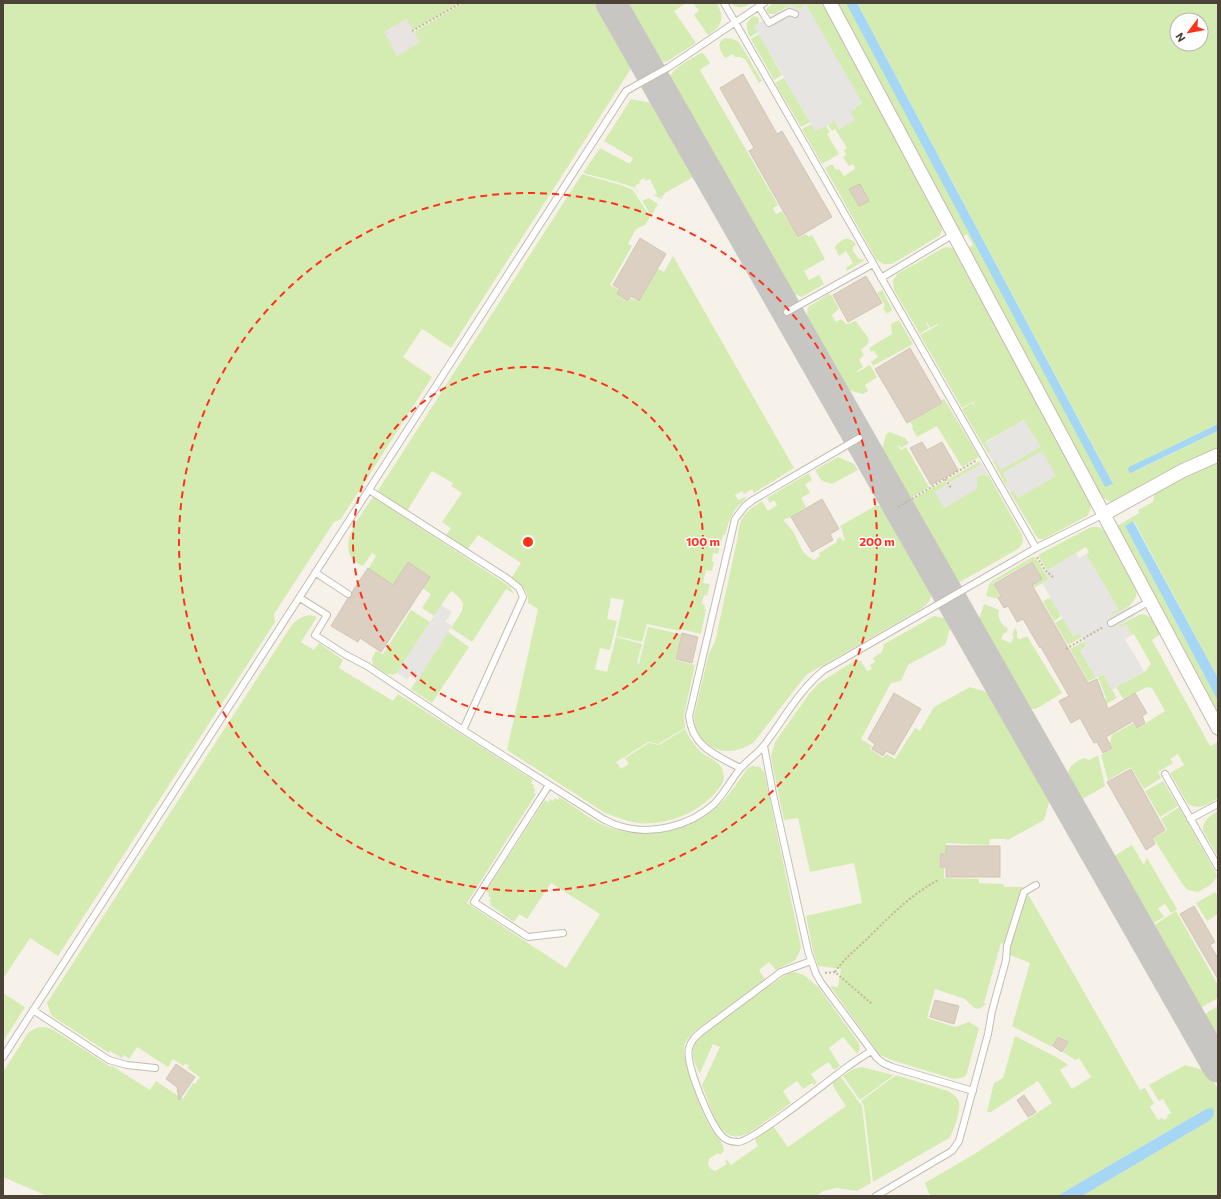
<svg xmlns="http://www.w3.org/2000/svg" width="1221" height="1199" font-family="Commissioner,sans-serif">
<style>
.industrial{fill:#e9e4df}
.green{fill:#d4ecb2;fill-rule:evenodd}
.parking{fill:#e7e5e2}
.water{fill:#a5d7f4}
.lines{fill:none;stroke-linecap:round;stroke-linejoin:round}
.taxiway{stroke:#c8c6c2;stroke-width:31}
.building{fill:#dbd0c2;stroke:#d3c5b2}
.service-casing{stroke:#c5bcaf;stroke-width:8}
.minor-casing{stroke:#c5bcaf;stroke-width:15}
.path{stroke:#c5b59c;stroke-width:2;stroke-dasharray:2 2;stroke-linecap:butt}
.service{stroke:#fff;stroke-width:6}
.minor{stroke:#fff;stroke-width:13}
.ring{fill:none;stroke:#ff3118;stroke-width:2;stroke-dasharray:7 5}
.centre{fill:#ff3118;stroke:#fff;stroke-width:2}
.ring-label{font-size:12px;text-anchor:middle;font-weight:bold;fill:#ff3118;stroke:#fff;stroke-width:3;stroke-linejoin:round;paint-order:stroke}
</style>
<rect width="100%" height="100%" fill="#f6f2ea"/>
<path class="industrial" d="M406,19L420,42L397,56L383,32Z"/>
<path class="green" d="M3,3H460L413,30L406,19L384,32L397,56L420,42L414,32L463,3H598L634,64L451,348L422,329L403,357L432,377L341,519L334,522L274,614L275,622L58,956L30,938L3,979Z
M625,3H686L674,11L696,43L666,62L658,61Z
M693,3H717C725,19 722,26 708,35L694,15L699,11Z
M730,3H752C743,8 738,10 730,3Z
M773,3H824L942,225V231L939,236L892,264H883L876,259L825,168L832,164L836,170L839,169L844,176L855,169L853,164L849,166L843,157L846,155L844,150L847,148L835,129L832,131L828,125L835,121L839,129L854,120L850,112L855,107L862,103L806,5L799,9L791,5L774,14H769L766,9Z
M837,3H846L1113,483L857,3H1218V424L1152,456L1134,472L1218,431V449L1114,502C1108,502 1105,499 1100,495L968,248L973,245L967,234L962,237ZM1177,20H1201V44H1177Z
M754,16L759,18V23L754,26L758,32L750,37C745,29 746,20 754,16Z
M759,34L782,75L774,80L751,39Z
M726,38L733,39L739,42L762,81L759,83L745,59L740,57H735L733,54L725,58C720,51 715,42 726,38Z
M702,53L704,54L710,63L700,70L778,205L773,208L776,214L782,211L798,238L806,234L809,237L812,235L825,259L804,271L809,280L819,275L824,284L802,297L789,292L669,83C667,70 690,60 699,54Z
M784,78L810,122L801,127L775,83Z
M631,99L657,104L697,175L665,193L661,199L654,195L657,194L650,179L645,181L644,178L639,181L640,183L635,186L642,201L649,198L658,204L651,216L635,188L621,183L583,173L600,148L630,164L633,158L604,141Z
M811,124L815,130L822,126L823,128L826,126L830,132L827,134L839,154L822,164L802,129Z
M582,174L621,185L633,190L650,217L645,225L636,229L628,244L632,246L610,285L620,290L617,295L629,302L631,298L639,302L658,269L664,272L673,256L794,468L754,493L752,489L744,494L742,491L735,495L738,500L745,497L746,499C733,508 729,520 725,535H723L718,554L713,553L712,561L714,562L712,571L706,570L703,583L710,584L707,596L704,595L702,604L705,605L704,609H706L701,634L680,629V631L647,624L642,642L616,636L624,600L611,598L607,619L617,621L610,650L600,648L595,669L607,672L616,637L642,644L637,663L639,664L648,627L681,634L675,660L695,665L684,715L685,728L658,744L648,742L615,763H617L621,769L629,764L625,758L649,743L659,745L685,729C689,737 694,745 701,752C708,758 721,761 723,772C726,780 721,787 715,793C697,814 665,826 637,823C626,821 616,817 605,813L507,750L538,609L528,603C529,590 521,585 511,578L521,563L478,535L467,550L446,535L451,528L442,522L462,493L451,486L453,483L432,471L407,511L377,492Z
M844,239C850,238 853,240 856,245L853,247V251L859,259L865,260L847,271L846,268L853,263L846,251L839,256L835,248L837,244Z
M945,247L953,248L956,250L1088,497C1091,505 1092,510 1087,516L1044,539H1039L1036,536L1010,492L1013,490L1018,498L1042,451L1003,473L1008,482L1005,484L993,461L995,460L1001,469L1040,447L1024,420L985,442L991,452L988,453L962,409L972,403L976,409L973,402L979,398L962,408L920,335L938,325L937,324L930,328L927,322L926,323L929,328L920,334L894,290L893,281L897,274Z
M882,290L892,309L891,311L887,314L883,308L885,305L877,293Z
M829,294L832,296L839,309L832,315L836,322L841,319L847,324L856,321L869,339L868,344L861,350L864,355L859,360L863,367L857,371L858,372L870,365L877,377L865,385L868,391L863,394L844,389L806,321L808,307Z
M899,320L913,344L873,366L871,362L878,357L874,351L871,352L869,348L892,334L891,324Z
M944,399L979,457L962,467L937,426L917,437L912,428L913,427L910,422L943,403L941,400Z
M890,432L905,438L909,443L901,448L899,445L898,446L901,450L906,447L929,487L907,500L881,454L886,434Z
M838,457L854,464L858,470L832,484L822,481L815,470Z
M980,461V464L977,467L949,483L947,480Z
M1218,462V678L1134,521L1125,526L1218,701V717L1117,526L1139,513L1138,510L1153,502L1155,492L1203,468Z
M809,473L812,480L805,484L810,493L801,498L806,507L791,517L783,520C787,524 792,529 795,535C801,547 801,553 814,560L820,556L819,553L837,542L836,540L840,537L843,541L845,540C843,535 843,531 840,526L877,505L886,507L932,588C932,599 929,603 921,609L806,675L754,742C728,761 696,749 694,716L709,653L715,642L738,536C739,516 747,511 762,501L768,511L777,505L774,500L770,503L767,498Z
M981,474L989,476L1022,535C1024,542 1022,546 1016,550L960,582L954,581L908,502L945,481L947,485L935,492L945,508L977,477Z
M373,497L503,582L510,587L514,594L506,589L472,642L451,628C462,611 471,604 451,591L434,616L422,608L431,594L422,588L429,576L408,563L393,585L368,569L376,556L372,553L363,566C360,565 357,563 355,561C335,545 364,511 373,497Z
M1091,527H1099L1105,531L1136,588C1139,604 1124,609 1112,615L1111,613L1118,609L1086,554L1089,552L1086,547L1048,570L1046,569L1038,555Z
M1032,557H1035L1049,579L1026,593L1024,590L1042,579L1032,561L993,583L1000,596L998,597L999,599L986,596L989,585L992,581Z
M1049,598L1052,599L1061,616L1054,621L1043,601Z
M984,604L999,610C997,619 1001,624 1008,629L1006,633H1004L1001,639L1011,643L1014,636L1012,635L1015,628L1017,631V638L1020,639L1027,636L1062,693L1036,709H1032L1026,706L978,622Z
M411,610L430,622L397,673C389,678 381,670 373,665L372,658L376,651L383,654Z
M1141,614C1152,614 1156,626 1161,634L1152,640L1210,746L1218,742V798C1208,804 1200,811 1188,804L1170,773L1184,765L1178,754L1170,759L1173,763L1158,772L1161,778L1144,789L1131,767L1108,780L1101,755L1113,748L1110,743L1112,735L1133,723L1137,729L1165,711L1152,688L1147,687L1123,699L1116,687L1147,670L1148,667L1151,664L1134,634L1132,635L1126,624L1119,628L1117,626Z
M311,615L317,617L301,642L314,650L319,643L343,660L339,668L393,701L398,694L533,780L531,783L534,785L533,788L535,789L534,793L536,794L467,903L566,968L600,914L551,883L527,919L519,914L514,922L490,905L491,903L489,901L491,898L488,896L489,893L486,891L545,800L548,802L550,799L553,801L555,798L558,800L559,797C573,805 592,821 606,826C643,841 689,833 718,806C729,796 738,781 748,768L752,766L760,767L764,772L801,947C796,966 790,961 776,970L769,962L759,970L765,979L699,1028C692,1033 686,1039 684,1047C682,1061 702,1114 710,1127C715,1135 723,1141 724,1151L720,1155L718,1153L709,1159L708,1165L711,1169L715,1171L727,1164L725,1161L727,1160L731,1165L758,1146L755,1139L773,1126L788,1147L846,1106L833,1086V1083L841,1077L862,1106L871,1183L857,1191L837,1188L823,1191L817,1196H47L3,1177V1072L28,1033C36,1027 42,1025 52,1029L111,1067L112,1066L150,1090L156,1081L183,1099L193,1083L195,1084L200,1077L187,1068L189,1066L186,1064L183,1066L173,1059L168,1067L137,1047L129,1059L124,1055L122,1058L110,1051L109,1053L52,1016L50,1012L47,1003L291,626C297,619 302,616 311,615Z
M934,616L950,619L952,622L945,645L908,665L901,681L891,683L861,739L872,746L870,749L883,758L887,754L895,759L915,728L920,731L934,707L970,687L993,694L1051,796L1044,820L1008,840L1004,839H990L989,845L946,843V854H939V867H944V878L979,879V883L1003,884L1004,887H1024L1020,892L1004,944L1001,943L984,1003L986,1004L981,1008L977,1009L973,1007L965,999L935,989L927,1018L955,1027L969,1022L979,1028L966,1076L961,1078L954,1079L894,1061L880,1055L830,986L838,987L841,969L818,966L813,950L806,916L862,903L854,863L810,872L798,818L784,820L772,763L771,755L775,742L809,694L819,683L856,660L861,661L867,671L872,669L870,665L875,662L873,658L882,652L884,644Z
M1063,618L1073,636L1079,633L1082,637L1068,645L1055,623Z
M448,632L469,647L432,703L411,689Z
M1084,641L1087,646L1080,650L1096,678L1088,681L1070,649Z
M1103,674L1117,698L1105,705L1106,698L1098,677Z
M1098,755L1105,786L1079,801C1074,791 1062,775 1072,765C1075,762 1080,760 1084,758L1090,760Z
M1163,781L1178,806L1160,817L1145,791Z
M1179,807L1217,875C1214,885 1206,887 1198,892L1188,890L1183,885L1153,838L1167,830L1161,819Z
M1218,811V857L1203,831C1203,820 1209,816 1218,811Z
M1132,845L1144,865L1147,858L1177,909L1171,913L1165,904L1158,908L1164,917L1150,925L1111,858Z
M1215,892L1218,897V914L1207,921L1196,903Z
M1027,894H1028L1140,1090L1145,1088L1154,1103L1150,1107L1158,1120L1162,1118L1164,1120L1168,1117L1167,1115L1171,1113L1163,1099L1159,1101L1149,1085L1185,1065L1208,1071L1218,1089V1196H1082L1209,1121L1206,1109L1057,1196H930L925,1183L976,1153L1052,1103L1038,1081L991,1112H987L994,1083L1003,1078L1015,1036L1060,1059L1068,1065L1060,1070L1072,1089L1091,1077L1079,1058L1075,1060L1063,1052L1068,1042L1058,1036L1052,1047L1012,1026L1030,963L1010,955L1009,951L1020,910Z
M1176,911L1218,985V998L1202,1007H1197L1151,927Z
M795,972L804,975L818,987L859,1043L860,1049L857,1054L843,1037L829,1048L840,1066L834,1070L828,1062L811,1074L817,1083L814,1085L812,1083L803,1089L797,1081L783,1091L791,1103C783,1109 775,1115 766,1121C749,1134 732,1147 717,1123C711,1111 707,1098 702,1085L720,1047L713,1044L700,1073H699C695,1064 691,1055 694,1046C699,1033 768,987 784,976L789,973Z
M3,993L25,1007L3,1042Z
M1218,1006V1044L1203,1017L1205,1014Z
M861,1067L894,1075L860,1100L843,1076L853,1069Z
M896,1075L948,1091C953,1094 957,1097 959,1102C961,1109 954,1132 949,1138L873,1182L864,1106L861,1101Z"/>
<path class="parking" d="M791,5L796,6L799,9L806,5L862,102L855,107L856,109L850,112L855,120L839,129L835,121L823,128L822,127L815,131L754,26Z
M1024,420L1040,447L1001,470L995,460L993,461L988,453L991,452L985,443Z
M1042,451L1056,476L1018,498L1013,490L1010,492L1005,484L1008,482L1003,473Z
M980,461L989,476L981,474L977,477V489L944,508L935,492L977,467L980,464Z
M1076,553L1079,558L1086,554L1118,609L1111,613L1112,615L1130,606L1136,615L1118,626L1119,628L1126,624L1132,635L1125,639L1144,671L1112,690L1103,674L1096,678L1080,650L1087,645L1079,633L1073,636L1042,583L1049,579L1045,572Z
M441,605L452,612L446,622L452,626L417,681L410,676L407,680L397,673Z"/>
<path class="water" d="M846,3H857L1113,484L1105,487Z
M1218,424V431L1133,472L1130,473L1128,470L1129,467Z
M1133,521L1218,678V701L1125,526Z
M1212,1108C1216,1113 1213,1118 1209,1121L1082,1196H1057L1206,1109Z"/>
<g class="lines">
<path class="taxiway" d="M611,3L1218,1067"/>
</g>
<path class="building" d="M743,74L777,134L782,131L832,217L798,237L749,151L754,148L720,88Z
M860,184L869,201L859,206L849,189Z
M640,238L666,254L639,301L631,296L628,301L617,294L620,289L613,285Z
M866,276L882,303L848,322L833,295Z
M910,348L942,403L907,423L875,369Z
M922,442L927,450L942,442L958,470L931,485L910,448Z
M822,499L839,529L830,534L833,540L812,552L791,517Z
M408,562L430,577L381,652L360,638L358,642L331,626L348,598L352,597V592L368,568L393,585Z
M1032,562L1042,579L1032,585L1088,683L1097,679L1108,709L1135,693L1147,713L1142,716L1145,723L1137,728L1133,721L1106,737L1112,748L1103,753L1097,742L1094,743L1080,718L1071,723L1059,701L1069,696L1041,647L1040,648L1023,619L1017,622L1008,606L1004,608L998,598L1001,596L994,584Z
M682,633L698,637L692,663L676,659Z
M894,693L921,709L894,755L886,751L883,756L872,749L875,744L868,739Z
M1131,769L1165,830L1152,838L1155,844L1146,850L1107,782Z
M946,846H1000V877H946V867H940V854H946Z
M1194,906L1215,942L1210,945L1218,958V979L1180,914Z
M935,1000L959,1006L954,1024L930,1017Z
M1058,1037L1068,1042L1062,1052L1053,1046Z
M176,1064L195,1077L179,1100L177,1087L166,1079Z
M1024,1095L1036,1112L1028,1117L1017,1100Z"/>
<g class="lines">
<defs>
<path id="service" d="M724,3L1036,548
M759,7L769,23L787,13L790,12L795,14
M881,278L954,234
M787,312L873,264
M369,490L508,579L519,588L523,597L463,730
M316,573L348,594
M300,598L327,615L315,635L346,655L367,666L463,730L603,819C608,821 614,825 620,826C651,836 690,826 714,804C724,794 731,780 739,770C747,760 758,754 765,744C784,719 799,690 824,670L1036,548L1104,514
M1111,623L1150,601
M764,746L773,794L808,951L816,974L822,984L877,1058L883,1063L892,1067L973,1091
M740,768C716,755 692,747 689,716L735,519L745,506L753,500L859,438
M1165,774L1218,867
M549,785L474,902L528,937L563,933
M1190,819L1218,804
M811,961L781,972L702,1031C696,1036 691,1040 689,1048C685,1064 710,1123 721,1135C725,1140 732,1142 738,1142C752,1142 827,1082 843,1070C852,1063 862,1057 871,1051
M33,1010L109,1060L127,1065L155,1068
M3,1057L626,91L669,67L764,3
M876,1196L952,1151L959,1141L988,1034L992,1011L1006,960L1007,946L1024,892L1036,885"/>
<path id="minor" d="M830,3L1218,728
M1104,514L1182,471L1218,455"/>
</defs>
<use href="#service" class="service-casing"/>
<use href="#minor" class="minor-casing"/>
<path class="path" d="M412,31L461,3
M945,479L951,488
M898,507L977,460
M1037,557L1045,570L1053,577
M1066,649L1103,627
M835,972C843,960 854,951 865,941C887,919 910,895 938,880
M825,973L835,972L872,1004"/>
<use href="#service" class="service"/>
<use href="#minor" class="minor"/>
</g>
<g class="ring">
<circle cx="528" cy="542" r="175"/>
<circle cx="528" cy="542" r="349"/>
</g>
<circle cx="528" cy="542" r="6" class="centre"/>
<g class="ring-label">
<text x="703" y="546">100 m</text>
<text x="877" y="546">200 m</text>
</g>
<rect width="1221" height="1199" fill="none" stroke="#4b4238" stroke-width="8"/>
<g transform="translate(1189 32) rotate(238)"><circle r="19" fill="#ffffff" stroke="#b7b3af"/>
<path d="M0-3L7 15L0 10L-7 15Z" fill="#ff3118"/>
<text y="-6" font-size="11" font-weight="bold" text-anchor="middle" fill="#4b4238">N</text>
</g>
</svg>
